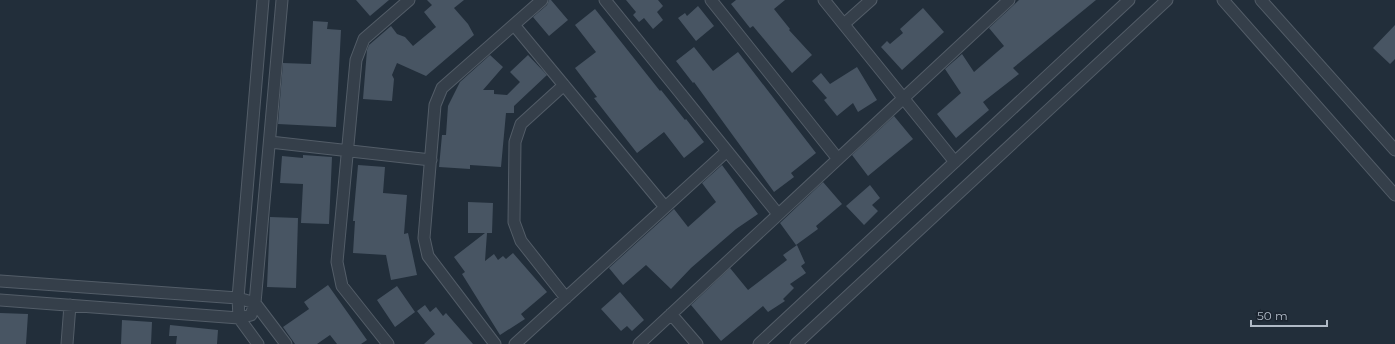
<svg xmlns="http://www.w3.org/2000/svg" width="1395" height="344" font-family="Montserrat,sans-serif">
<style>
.building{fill:#485563}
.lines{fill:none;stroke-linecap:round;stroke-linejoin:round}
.minor-casing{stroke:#535d68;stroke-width:13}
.minor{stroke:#353f4a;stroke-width:11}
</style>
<rect width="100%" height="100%" fill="#222e3a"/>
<path class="building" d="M356,0H389L370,16Z
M427,0H464L454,8L468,24L474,35L426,76L397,63L392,75L394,79L392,101L363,99L367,50L369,45L391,26L397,34L405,37L413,46L436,27L424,12L432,5Z
M549,0H551L568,20L549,36L533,17L547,5Z
M626,0H658L663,6L657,12L663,20L653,29L644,18L639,22L633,15L636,12Z
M736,0H785L774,9L790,29L789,30L812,55L792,73L753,26L750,28L731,4Z
M1019,0H1096L1013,68L1019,74L983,102L989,110L956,138L937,114L961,93L945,69L962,54L974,72L1004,46L989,28Z
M698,6L714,26L696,41L678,18L685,13L687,16Z
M923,8L944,32L902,70L881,47L887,41L890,44L903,33L900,29Z
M595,9L660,91L661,90L685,120L686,119L704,142L684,158L664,132L637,153L594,98L597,97L575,68L596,52L575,25Z
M313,21L328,22L327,29L341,30L336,127L278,124L283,63L311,64Z
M1395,25V59L1390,64L1373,48Z
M694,47L713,71L738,52L816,153L791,173L794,177L774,192L694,82L693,83L676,61Z
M490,55L503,67L483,90H494V94L507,95L520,82L510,72L528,55L547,75L514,106V113H506L501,167L470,165V169L439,167L442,135H446L448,106L460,82Z
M857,67L877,100L858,112L853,103L837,116L824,100L827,98L812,81L821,73L830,84Z
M894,116L913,139L868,176L852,155Z
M303,155L332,157L329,224L301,223L303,184L280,183L282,156L303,158Z
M358,165L385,167L383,193L407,195L404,234L408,233L417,275L391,280L386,255L353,253L355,221H353Z
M722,165L758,214L736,229L691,268L671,289L646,265L623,285L609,268L674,209L688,227L716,202L702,183Z
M823,182L842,204L816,226L818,229L796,245L780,223Z
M870,185L880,198L872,205L878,211L864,225L846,206Z
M468,202L493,203L492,233H487L485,261L494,254L498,260L503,256L506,259L513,253L547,292L521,314L525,319L500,335L462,274L465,272L454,257L485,233H468Z
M270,217L298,218L296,288L267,287Z
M797,245L805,263L801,266L806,273L790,284L794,288L783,299L785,301L768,312L763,306L721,341L691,305L730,268L748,290L787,260L783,255Z
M328,285L367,340L361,344H337L330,335L317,344H295L283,327L309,309L304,302Z
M397,286L415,312L395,327L377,300Z
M620,292L644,320L632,331L627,326L621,331L601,309Z
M425,305L430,312L436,307L443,316L446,313L473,344H424L435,334L417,311Z
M0,313L28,314L26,344H0Z
M122,320L152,322L151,344H121Z
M170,325L218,330L217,344H176L177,336H169Z"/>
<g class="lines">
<defs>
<path id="minor" d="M605,0L778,214
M711,0L838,159
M824,0L955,162
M1223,0L1395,195
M1261,0L1395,150
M844,24L871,0
M514,25L665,207
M564,85L521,124L515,142L514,222L521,241L566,298
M270,142L431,160
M0,281L238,298L263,0
M0,300L239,318L251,315L255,303L282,0
M671,314L697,344
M67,344L70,305
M258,344L239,318L238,298L255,303L286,344
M388,344L342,286L337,262L356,60L364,39L409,0
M495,344L428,256L424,238L435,105L442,88L542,0
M515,344L727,151
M639,344L1009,0
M759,344L1129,0
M796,344L1167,0"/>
</defs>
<use href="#minor" class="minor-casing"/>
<use href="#minor" class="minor"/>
</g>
<path d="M1251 320v6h76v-6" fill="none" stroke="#b0bac6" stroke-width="2"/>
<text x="1257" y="320" font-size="12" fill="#b0bac6" stroke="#1b242f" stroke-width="3" paint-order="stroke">50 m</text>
</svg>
